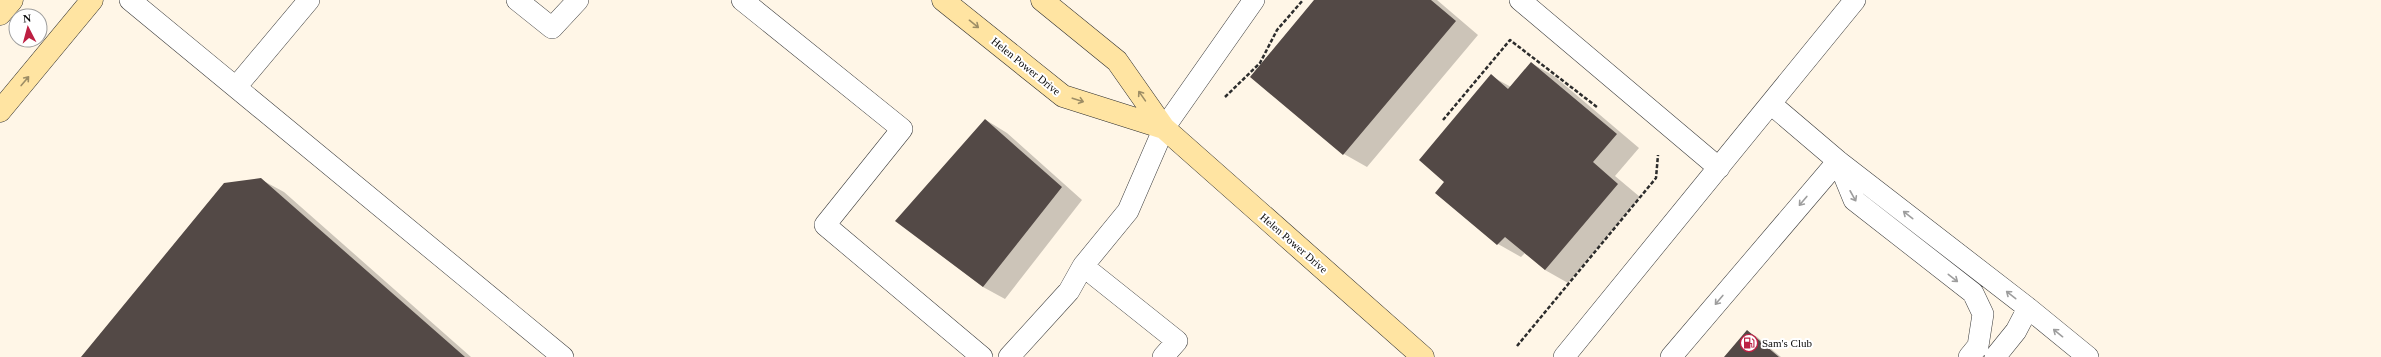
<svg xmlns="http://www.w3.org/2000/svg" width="2381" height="357" font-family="Georgia,serif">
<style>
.shadow{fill:#0003}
.building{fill:#534946}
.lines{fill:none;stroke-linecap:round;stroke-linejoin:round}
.lane-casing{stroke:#3d3d3d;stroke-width:22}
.secondary-casing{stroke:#2c2c2c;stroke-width:23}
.path{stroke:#2c2c2c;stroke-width:2.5;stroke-dasharray:4 2;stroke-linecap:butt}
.lane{stroke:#fff;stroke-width:21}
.secondary{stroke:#ffe4a2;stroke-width:22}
.oneway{stroke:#9d8d65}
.oneway2{stroke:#9d9d9d}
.labels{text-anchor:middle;stroke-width:4;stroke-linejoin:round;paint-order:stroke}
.street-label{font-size:11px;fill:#0a0a0a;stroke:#fff}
.poi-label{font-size:11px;fill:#0a0a0a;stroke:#fff;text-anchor:start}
</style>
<rect width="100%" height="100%" fill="#fff6e7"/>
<path class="shadow" d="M1315,0H1437L1478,35L1367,167L1344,154L1251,76Z
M1531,63L1554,76L1639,148L1615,176L1640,197L1568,283L1545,270L1525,253L1521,257L1498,244L1436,192L1446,182L1491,76L1511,87Z
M986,120L1007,133L1082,200L1005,299L983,287L896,221Z
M260,179L284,192L471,357H82Z
M1747,331L1757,337L1781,357H1725Z"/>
<path class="building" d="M1314,0H1431L1456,21L1343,155L1250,77Z
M1531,62L1617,134L1593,162L1618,184L1545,270L1505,237L1497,245L1435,193L1444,182L1419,160L1491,74L1508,89Z
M985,119L1062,187L983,287L895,221Z
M261,178L465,357H81L224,183Z
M1747,330L1779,357H1724Z"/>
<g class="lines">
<defs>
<path id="lane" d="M130,0L563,357
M517,0L552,28L578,0
M742,0L902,129L825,225L982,357
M1520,0L1719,168
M236,87L309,0
M1771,104L1838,161L2028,308L2016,331L1995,357
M1838,161L1854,200L1973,293L1983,314L1978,346L1969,357
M1083,266L1128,211L1164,128L1254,0
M2028,308L2088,357
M1009,357L1069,291L1083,266L1177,341L1163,357
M1564,357L1855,0
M1671,357L1838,161"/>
<path id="secondary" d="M943,0L1063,96L1164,128
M1042,0L1117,61L1164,128L1423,357
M0,14L12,0
M0,111L92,0"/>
</defs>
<use href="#lane" class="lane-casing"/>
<use href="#secondary" class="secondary-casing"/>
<path class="path" d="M1225,97L1260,63L1277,30L1303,0
M1443,120L1510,40L1597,107
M1517,346L1656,178L1658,155"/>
<use href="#lane" class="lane"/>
<use href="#secondary" class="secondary"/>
</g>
<defs><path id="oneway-shaft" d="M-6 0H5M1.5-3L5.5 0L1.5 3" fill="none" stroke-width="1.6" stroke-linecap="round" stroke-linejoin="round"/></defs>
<g class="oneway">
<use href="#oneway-shaft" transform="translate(974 24) rotate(39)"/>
<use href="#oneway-shaft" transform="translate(25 81) rotate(-50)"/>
<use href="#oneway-shaft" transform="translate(1142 96) rotate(-125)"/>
<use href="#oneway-shaft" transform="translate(1078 100) rotate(18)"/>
</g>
<g class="oneway2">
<use href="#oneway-shaft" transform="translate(1853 196) rotate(61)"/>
<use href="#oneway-shaft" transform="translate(1803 201) rotate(130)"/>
<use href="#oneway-shaft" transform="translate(1908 215) rotate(-142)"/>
<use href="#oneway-shaft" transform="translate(1953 278) rotate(38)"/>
<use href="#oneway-shaft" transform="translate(2011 295) rotate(-142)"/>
<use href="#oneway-shaft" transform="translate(1719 300) rotate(130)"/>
<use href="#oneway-shaft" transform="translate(2058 333) rotate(-141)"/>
</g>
<defs>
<symbol id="fuel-ring" viewBox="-11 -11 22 22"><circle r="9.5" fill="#fff" stroke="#bd1f42" stroke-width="1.5"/><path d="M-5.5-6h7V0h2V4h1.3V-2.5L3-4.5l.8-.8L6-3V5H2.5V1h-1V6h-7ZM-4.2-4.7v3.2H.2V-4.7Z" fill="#bd1f42"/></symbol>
</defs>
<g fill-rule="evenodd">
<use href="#fuel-ring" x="1739" y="333" width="20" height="20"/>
</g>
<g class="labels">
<g class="street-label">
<text transform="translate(1026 66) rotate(39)" y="4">Helen Power Drive</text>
<text transform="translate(1294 243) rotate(41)" y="4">Helen Power Drive</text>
</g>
<g class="poi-label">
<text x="1762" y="347">Sam's Club</text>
</g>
</g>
<g transform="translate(28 28) rotate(354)"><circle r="19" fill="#ffffff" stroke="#9d9d9d"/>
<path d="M0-3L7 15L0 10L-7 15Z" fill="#bd1f42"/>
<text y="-6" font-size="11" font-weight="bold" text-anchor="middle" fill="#0a0a0a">N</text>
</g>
</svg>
